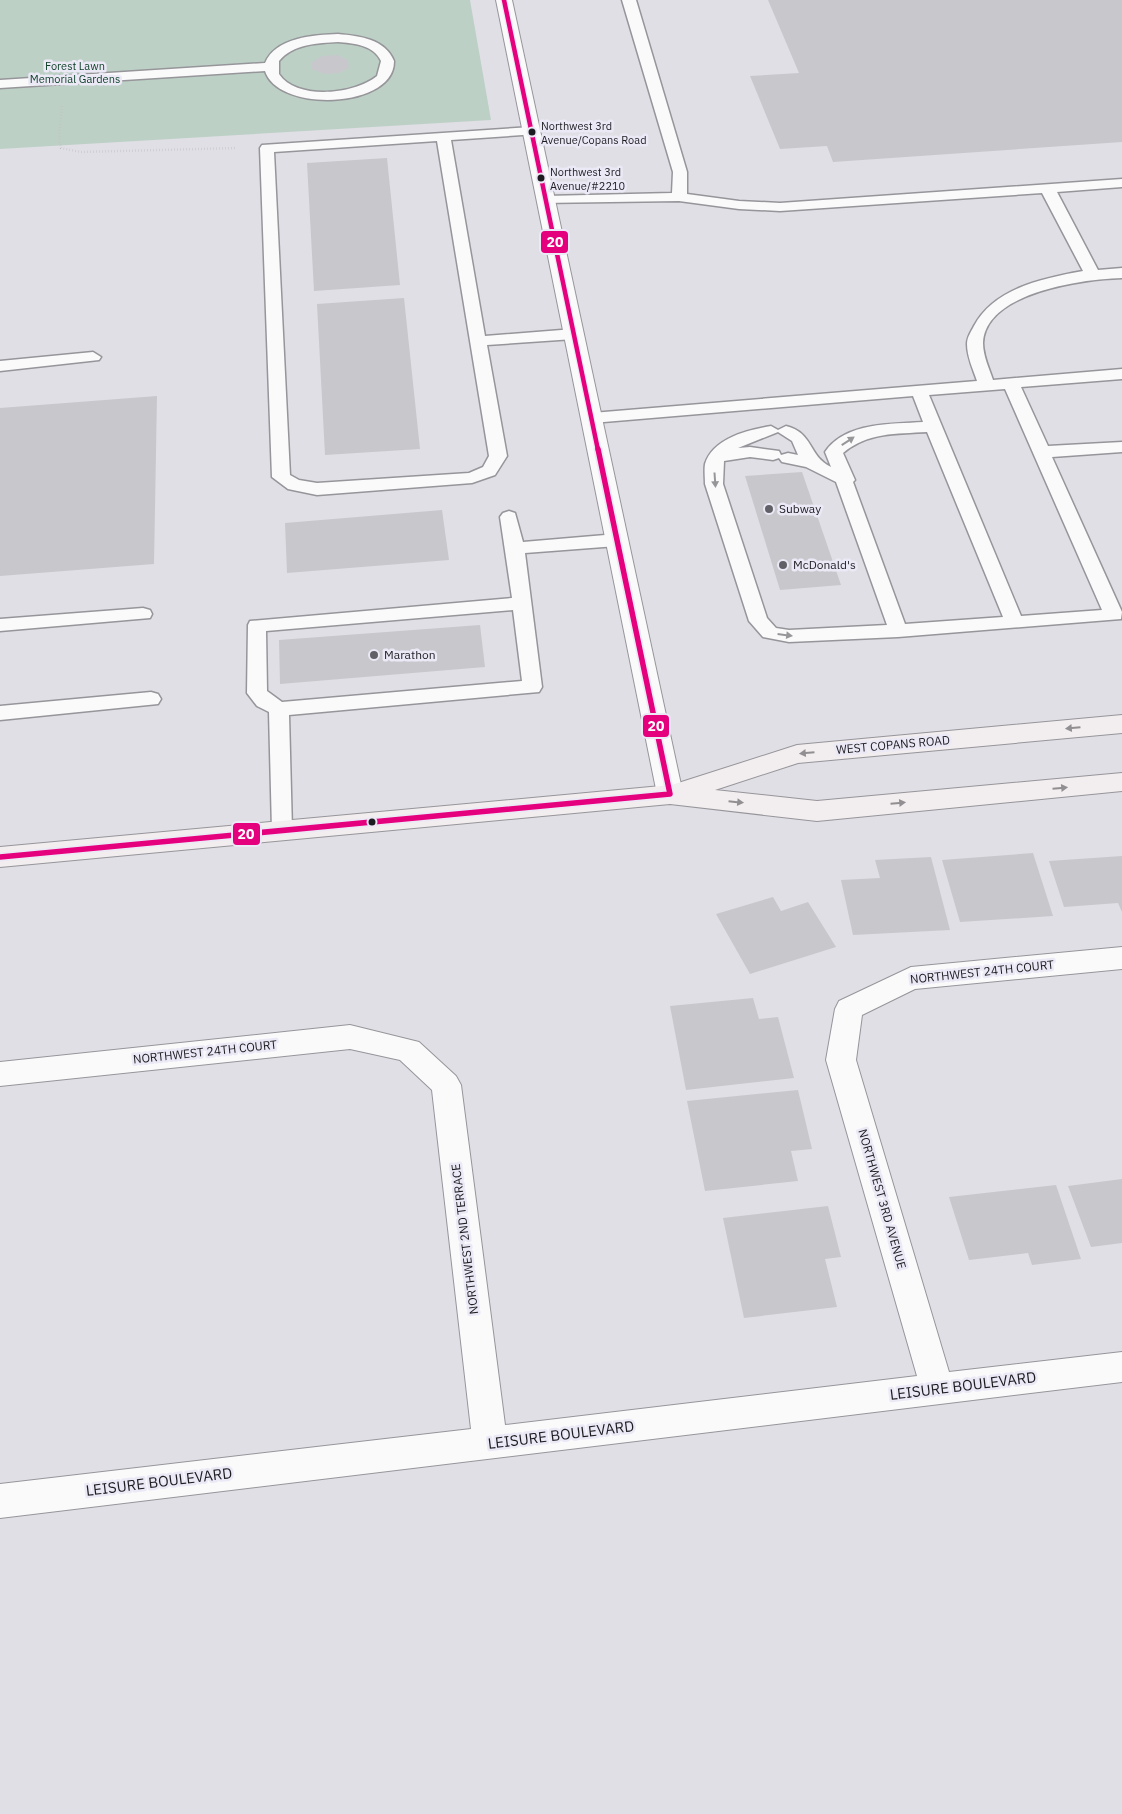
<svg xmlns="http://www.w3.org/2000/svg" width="1122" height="1814" font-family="'IBM Plex Sans',sans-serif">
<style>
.green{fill:#bdd0c6}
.building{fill:#c8c7cc}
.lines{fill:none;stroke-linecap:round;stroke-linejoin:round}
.service-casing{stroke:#96959a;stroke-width:3}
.minor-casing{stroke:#96959a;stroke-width:2}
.tertiary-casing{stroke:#96959a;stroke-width:2}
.secondary-casing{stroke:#96959a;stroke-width:2}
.path{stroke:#c1c0c2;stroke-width:2.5;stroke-dasharray:0.5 2.5;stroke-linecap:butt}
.service{fill:#fafafb;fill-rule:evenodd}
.minor{fill:#fafafb;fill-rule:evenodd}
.tertiary{fill:#fafafb;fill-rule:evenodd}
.secondary{fill:#f2edee;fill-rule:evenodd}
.bus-1-far1-casing{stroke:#ece9f6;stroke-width:7}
.bus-1-casing{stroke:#ece9f6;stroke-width:9}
.bus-1-far1{stroke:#e5007d;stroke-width:4.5}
.bus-1{stroke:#e5007d;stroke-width:5.5}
.oneway{fill:#979699}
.oneway2{fill:#928f92}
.bus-dot{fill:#1d1c21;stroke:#ece9f6;stroke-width:2}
.poi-dot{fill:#616066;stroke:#ece9f6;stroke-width:2}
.labels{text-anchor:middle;stroke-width:5;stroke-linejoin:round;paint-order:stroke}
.far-park-label{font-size:11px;fill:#0f4128;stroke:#ece9f6}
.bus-label{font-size:11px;fill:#1d1c21;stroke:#ece9f6;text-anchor:start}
.poi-label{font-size:12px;fill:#1d1c21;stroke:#ece9f6;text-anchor:start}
.street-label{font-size:12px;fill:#1d1c21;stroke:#ece9f6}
.near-street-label{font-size:15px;fill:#1d1c21;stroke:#ece9f6}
.line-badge{stroke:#ece9f6;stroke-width:2}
.badge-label{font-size:14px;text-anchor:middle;font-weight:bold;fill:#fff}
</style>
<rect width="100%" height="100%" fill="#e0dfe5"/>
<path class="green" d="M0,0H470L491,120L0,149Z"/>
<path class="building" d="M768,0H1122V142L833,162L827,146L780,149L750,76L799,73Z
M337,55L348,60L349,68L339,73L324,74L312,69V62L322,56Z
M387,158L400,285L314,291L307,163Z
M404,298L420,449L325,455L317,304Z
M157,396L154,564L0,576V408Z
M802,472L841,585L780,590L745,476Z
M442,510L449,560L287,573L285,523Z
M480,625L485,667L280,684L279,640Z
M1033,853L1053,916L960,922L942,860Z
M1122,856V912L1118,903L1064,907L1049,861Z
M931,857L950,930L853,935L841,880L880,878L875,860Z
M773,897L781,911L808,902L836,947L750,974L716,914Z
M753,998L759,1019L778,1017L794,1078L686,1090L670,1006Z
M798,1090L812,1149L791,1151L798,1181L705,1191L687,1101Z
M1122,1179V1243L1091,1247L1068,1186Z
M1056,1185L1081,1259L1032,1265L1028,1253L969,1260L949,1197Z
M828,1206L841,1257L825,1259L837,1307L744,1318L723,1218Z"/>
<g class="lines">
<defs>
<path id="service" d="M622,0H636L687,172V194L739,201L780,203L1122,179V187L1057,192L1098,270L1122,268V278C1084,279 985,292 983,343C983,356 989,368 993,380L1122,369V379L1021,387L1048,446L1122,442V452L1052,457L1122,612L1121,619L898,637L789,642L763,637L749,621L705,484C705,478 704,470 705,464C713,438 748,430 771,426L778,430L786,426C814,433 808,456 831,467L825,452C845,422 892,424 923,422L913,396L592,423L586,422L584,418L586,414L592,413L977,381C973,369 967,357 967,344C967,337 971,332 974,326C994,288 1044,278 1083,271L1042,193L780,211L739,209L679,201L541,203L539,200L541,197L546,196L672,193L673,172ZM1005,389L1102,610L1021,616L929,395ZM778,432L792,441L798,455L788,453L781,455L779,451L750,447L738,448ZM927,432L1003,617L905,624L853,482L855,480L843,453C868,432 896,434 927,432ZM750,457L773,460L779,458L782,462L806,467L836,482L887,625L789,630L776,628L767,618L723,484L724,461Z
M338,34C360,36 385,39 394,61C395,109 278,113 265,71L0,88V80L265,63C276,37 314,35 338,34ZM338,42C353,43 374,45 381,61L377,76C355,94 297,101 279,74V61C293,44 318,43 338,42Z
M532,127L537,128L539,131L537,134L451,140L485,336L574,329L582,334L574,339L487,345L507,456L495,475L472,483L317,495L288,489L272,477L260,148L262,145ZM437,141L489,456L483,467L469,473L317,483L299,480L290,475L274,152Z
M93,352L101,357L99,360L0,371V361Z
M509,511L515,513L523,542L617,534L623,536L626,540L623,544L617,546L525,553L542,687L539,692L289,715L292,830L289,835L282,838L275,835L272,830L269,712L257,706L247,693L248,625L250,621L512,598L500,517L503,513ZM513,610L522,681L282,702L267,691L266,631Z
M143,608L150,610L152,614L150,618L0,631V619Z
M151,692L158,694L161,699L158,704L0,720V706Z"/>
<path id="minor" d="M1122,947V969L915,989L862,1015L856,1060L949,1372L1122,1352V1382L0,1518V1484L471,1429L432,1090L400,1060L350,1049L0,1086V1062L350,1025L419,1042L456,1076L461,1085L505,1425L917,1376L826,1060L835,1009L839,1001L911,967Z"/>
<path id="tertiary" d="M496,0H512L683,794L679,801L670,804L661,801L657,794Z"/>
<path id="secondary" d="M1122,715V733L798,763L715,790L817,801L1122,773V791L817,821L670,804L0,867V847L672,785L797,745Z"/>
</defs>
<use href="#service" class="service-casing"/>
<use href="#minor" class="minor-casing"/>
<use href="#tertiary" class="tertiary-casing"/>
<use href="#secondary" class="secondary-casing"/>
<path class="path" d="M62,106L59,137L61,148L81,152L237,148"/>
<use href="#service" class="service"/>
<use href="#minor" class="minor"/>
<use href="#tertiary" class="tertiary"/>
<use href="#secondary" class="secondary"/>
<defs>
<path id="bus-1-far1" d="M504,0L598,450"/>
<path id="bus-1" d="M0,857L670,794L598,449"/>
</defs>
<use href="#bus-1-far1" class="bus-1-far1-casing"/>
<use href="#bus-1" class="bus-1-casing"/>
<use href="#bus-1-far1" class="bus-1-far1"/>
<use href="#bus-1" class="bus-1"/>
</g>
<defs><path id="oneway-solid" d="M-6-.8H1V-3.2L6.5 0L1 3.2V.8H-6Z" transform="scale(1.25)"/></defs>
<g class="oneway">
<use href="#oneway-solid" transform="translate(848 441) rotate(-33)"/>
<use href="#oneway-solid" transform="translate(715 480) rotate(86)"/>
<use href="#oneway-solid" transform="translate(785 635) rotate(7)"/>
</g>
<g class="oneway2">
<use href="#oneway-solid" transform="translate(1073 728) rotate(175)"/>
<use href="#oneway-solid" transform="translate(807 753) rotate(175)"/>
<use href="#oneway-solid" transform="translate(1060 788) rotate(-5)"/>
<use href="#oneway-solid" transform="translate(736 802) rotate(6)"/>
<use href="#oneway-solid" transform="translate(898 803) rotate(-5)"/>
</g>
<g class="bus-dot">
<circle cx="532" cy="132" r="4.5"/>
<circle cx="541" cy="178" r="4.5"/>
<circle cx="372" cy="822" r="4.5"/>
</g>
<g class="poi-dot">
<circle cx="769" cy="509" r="5"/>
<circle cx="783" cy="565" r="5"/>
<circle cx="374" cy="655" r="5"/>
</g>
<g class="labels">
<g class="far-park-label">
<text x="75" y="70">Forest Lawn<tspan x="75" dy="13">Memorial Gardens</tspan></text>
</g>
<g class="bus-label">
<text x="541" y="130">Northwest 3rd<tspan x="541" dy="14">Avenue/Copans Road</tspan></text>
<text x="550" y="176">Northwest 3rd<tspan x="550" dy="14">Avenue/#2210</tspan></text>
</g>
<g class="poi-label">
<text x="779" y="513">Subway</text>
<text x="793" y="569">McDonald's</text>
<text x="384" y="659">Marathon</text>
</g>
<g class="street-label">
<text transform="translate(893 745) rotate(-5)" y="4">WEST COPANS ROAD</text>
<text transform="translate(982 972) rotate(-6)" y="4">NORTHWEST 24TH COURT</text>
<text transform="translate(205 1052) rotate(-6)" y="4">NORTHWEST 24TH COURT</text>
<text transform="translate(882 1199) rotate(74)" y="4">NORTHWEST 3RD AVENUE</text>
<text transform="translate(465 1239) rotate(-97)" y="4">NORTHWEST 2ND TERRACE</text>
</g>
<g class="near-street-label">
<text transform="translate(963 1386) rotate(-7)" y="5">LEISURE BOULEVARD</text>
<text transform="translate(561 1435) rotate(-7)" y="5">LEISURE BOULEVARD</text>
<text transform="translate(159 1482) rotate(-7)" y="5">LEISURE BOULEVARD</text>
</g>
</g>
<g class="line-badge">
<rect x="540" y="230" width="29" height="24" rx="5" fill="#e5007d"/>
<rect x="642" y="714" width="28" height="24" rx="5" fill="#e5007d"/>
<rect x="232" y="822" width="29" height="24" rx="5" fill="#e5007d"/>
</g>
<g class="badge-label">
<text x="555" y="247">20</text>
<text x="656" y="731">20</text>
<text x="246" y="839">20</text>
</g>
</svg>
